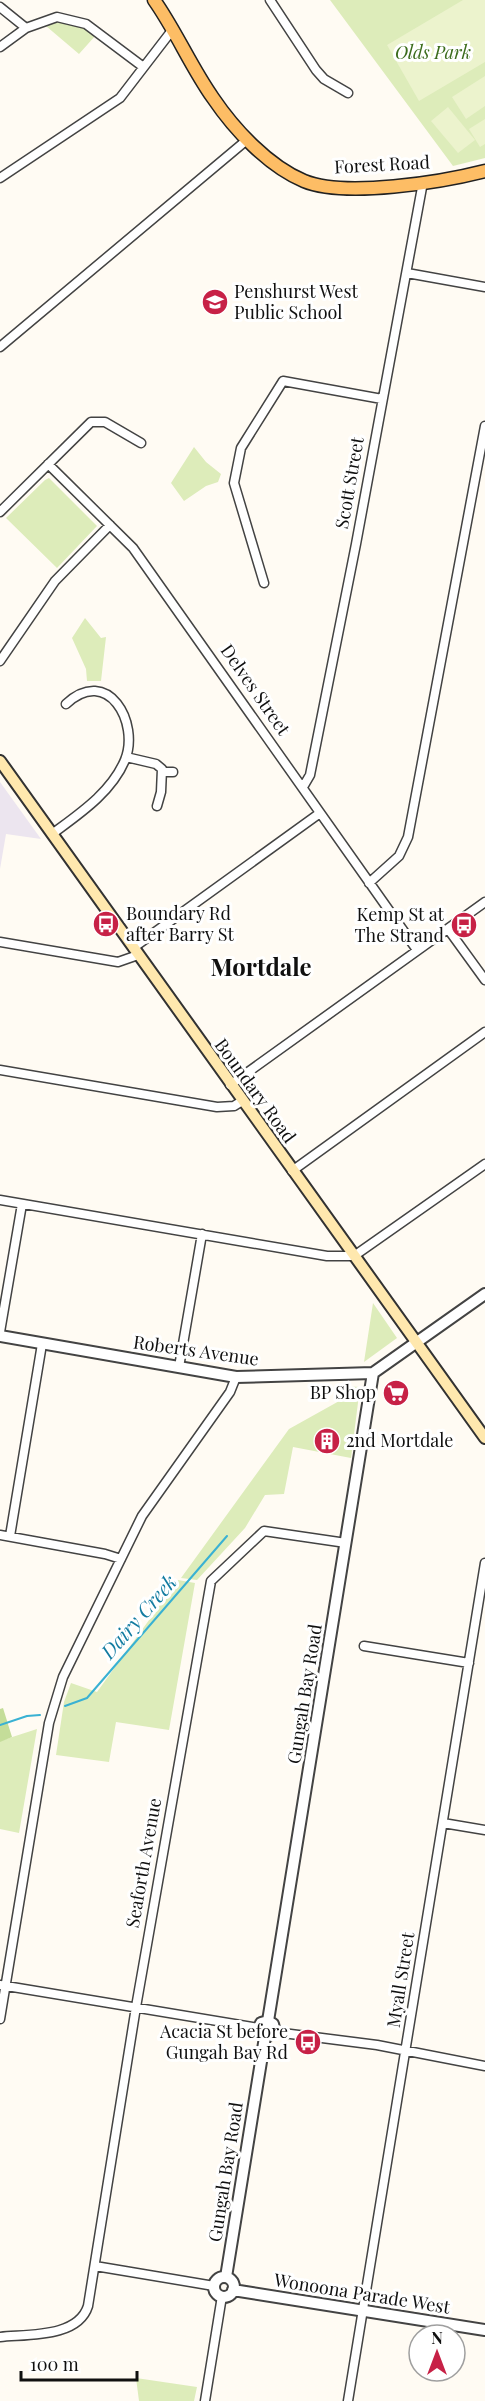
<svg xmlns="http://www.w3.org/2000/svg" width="485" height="2401" font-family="'Playfair Display',serif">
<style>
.industrial{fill:#ece5ef}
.green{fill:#ddecba}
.forest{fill:#c4dd99}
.pitch{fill:#ecf3cd}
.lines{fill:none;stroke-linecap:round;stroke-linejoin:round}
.stream{stroke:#39b1d3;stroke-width:2}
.minor-casing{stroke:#434343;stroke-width:11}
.tertiary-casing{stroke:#434343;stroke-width:14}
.secondary-casing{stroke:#323232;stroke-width:14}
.primary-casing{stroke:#212121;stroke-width:15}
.minor{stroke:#fff;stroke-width:8}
.tertiary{stroke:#fff;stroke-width:10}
.secondary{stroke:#ffe8ae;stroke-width:10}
.primary{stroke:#fdbd65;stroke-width:12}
.labels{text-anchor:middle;stroke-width:6;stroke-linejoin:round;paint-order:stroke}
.park-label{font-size:18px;font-style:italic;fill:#3b6c1c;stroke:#fff}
.street-label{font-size:18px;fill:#101010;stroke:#fff}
.poi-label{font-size:18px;fill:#101010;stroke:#fff;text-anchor:start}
.water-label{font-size:20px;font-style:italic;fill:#137ca1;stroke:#fff}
.district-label{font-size:24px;font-weight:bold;fill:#101010;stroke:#fff}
</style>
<rect width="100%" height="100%" fill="#fffbf3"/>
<path class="industrial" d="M0,782L41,839L6,834L0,869Z"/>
<path class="green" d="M330,0H485V158L453,166Z
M58,21L84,26L96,35L79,54L46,26Z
M194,447L206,462L221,474L218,482L206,486L184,501L171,483Z
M49,478L97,526L57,568L6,518L45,480Z
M85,618L101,638L106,637L101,681H87L86,669L72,638Z
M373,1303L397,1338L364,1362Z
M343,1386L360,1387L351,1458L293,1447L284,1494L265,1495L245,1528L197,1580L181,1578L289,1429L341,1400Z
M178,1580L195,1583L169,1730L116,1722L109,1762L56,1755L64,1702L71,1683L97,1692Z
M37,1729L19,1833L0,1829V1741Z
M136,2378L197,2387L194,2401H139Z"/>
<path class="forest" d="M3,1708L12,1737L0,1742V1709Z"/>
<path class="pitch" d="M463,0H485V62L419,101L387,45Z
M485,76V106L466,119L452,97Z
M448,107L475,140L458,153L431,121Z
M485,119V144L480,147L469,129Z"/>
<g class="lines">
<path class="stream" d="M65,1706L87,1698L227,1536
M0,1725L27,1716L40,1715"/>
<defs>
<path id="minor" d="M270,0L316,70L324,79L348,93
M0,7L26,28L57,17L86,24L142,66
M0,47L26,28
M0,178L120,98L173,29
M407,273L485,287
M0,347L248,139
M48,464L133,548L417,950
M0,512L91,422H105L141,443
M264,583L234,483L241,448L283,381L382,399
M0,661L55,581L110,525
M126,757L156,764L162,769L161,792L157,806
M163,772H173
M303,787L310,775L356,544L423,182
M52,834C79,814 111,793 125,760C140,723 108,665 66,704
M369,883L399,856L408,837L485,426
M448,929L485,980
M0,942L118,962L138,955
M133,948L320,813
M0,1070L217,1107L234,1106L242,1101
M230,1085L485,902
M292,1171L485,1032
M0,1200L327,1256H354L485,1164
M0,1332L22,1204
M179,1367L202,1234
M0,1535L105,1554L121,1559
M10,1536L42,1344
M364,1646L469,1663
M443,1823L485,1830
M0,1985L259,2028
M0,2019L49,1723L63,1677L142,1516L230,1392L236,1377
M275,2032L377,2045L485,2066
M95,2266L214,2286
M0,2337C27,2334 78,2338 88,2306L136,2007L211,1581L264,1531L346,1543
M205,2401L222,2296
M348,2401L485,1563"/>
<path id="tertiary" d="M0,1336L236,1377L373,1373L485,1294
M268,2021L373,1373
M265,2037L260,2034L259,2028L261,2023L268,2021
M265,2037L275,2032L273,2024L268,2021
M226,2277L265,2037
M214 2287a10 10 0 1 1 20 0a10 10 0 1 1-20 0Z
M233,2290L485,2330"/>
<path id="secondary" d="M0,761L485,1438"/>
<path id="primary" d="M154,0C176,31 191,67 213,98C234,129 268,166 304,181C345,198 442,182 485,171"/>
</defs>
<use href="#minor" class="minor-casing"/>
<use href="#tertiary" class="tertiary-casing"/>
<use href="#secondary" class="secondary-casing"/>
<use href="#primary" class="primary-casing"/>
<use href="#minor" class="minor"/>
<use href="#tertiary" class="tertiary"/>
<use href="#secondary" class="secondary"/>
<use href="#primary" class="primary"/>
</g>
<defs>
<symbol id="school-disc" viewBox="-11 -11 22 22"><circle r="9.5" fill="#c72146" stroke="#fff"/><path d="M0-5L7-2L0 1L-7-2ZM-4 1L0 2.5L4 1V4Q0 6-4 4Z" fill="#fff"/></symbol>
<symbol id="bus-disc" viewBox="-11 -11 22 22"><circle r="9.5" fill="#c72146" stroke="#fff"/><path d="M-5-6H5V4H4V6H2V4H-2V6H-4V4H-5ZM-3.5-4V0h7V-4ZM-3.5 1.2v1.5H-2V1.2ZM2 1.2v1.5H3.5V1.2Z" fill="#fff"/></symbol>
<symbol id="supermarket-disc" viewBox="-11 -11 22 22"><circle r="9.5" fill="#c72146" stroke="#fff"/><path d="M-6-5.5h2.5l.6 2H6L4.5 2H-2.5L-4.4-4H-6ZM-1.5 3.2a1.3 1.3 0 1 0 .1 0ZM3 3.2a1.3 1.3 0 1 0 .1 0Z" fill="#fff"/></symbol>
<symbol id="building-disc" viewBox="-11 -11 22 22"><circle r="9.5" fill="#c72146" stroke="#fff"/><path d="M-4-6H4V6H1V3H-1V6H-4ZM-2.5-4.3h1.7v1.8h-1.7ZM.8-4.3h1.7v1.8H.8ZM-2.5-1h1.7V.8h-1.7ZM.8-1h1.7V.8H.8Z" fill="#fff"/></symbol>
</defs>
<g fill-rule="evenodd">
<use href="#school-disc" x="200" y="287" width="30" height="30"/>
<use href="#bus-disc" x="91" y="909" width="30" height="30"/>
<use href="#bus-disc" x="449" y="910" width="30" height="30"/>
<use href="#supermarket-disc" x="381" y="1378" width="30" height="30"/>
<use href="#building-disc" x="312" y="1426" width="30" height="30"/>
<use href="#bus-disc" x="293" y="2027" width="30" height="30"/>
</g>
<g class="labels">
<g class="park-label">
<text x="433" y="59">Olds Park</text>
</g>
<g class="street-label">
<text transform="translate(382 165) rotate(-3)" y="6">Forest Road</text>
<text transform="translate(350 483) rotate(-80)" y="6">Scott Street</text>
<text transform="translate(255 690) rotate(55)" y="6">Delves Street</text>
<text transform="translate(255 1091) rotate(54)" y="6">Boundary Road</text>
<text transform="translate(196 1351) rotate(8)" y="6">Roberts Avenue</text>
<text transform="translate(305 1694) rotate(-81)" y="6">Gungah Bay Road</text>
<text transform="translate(144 1863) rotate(-80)" y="6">Seaforth Avenue</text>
<text transform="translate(401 1980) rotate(-81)" y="6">Myall Street</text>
<text transform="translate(226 2172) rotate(-81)" y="6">Gungah Bay Road</text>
<text transform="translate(362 2294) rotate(9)" y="6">Wonoona Parade West</text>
</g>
<g class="poi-label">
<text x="234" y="298">Penshurst West<tspan x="234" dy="21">Public School</tspan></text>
<text x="126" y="920">Boundary Rd<tspan x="126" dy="21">after Barry St</tspan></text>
<text x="444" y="921" text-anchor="end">Kemp St at<tspan x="444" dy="21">The Strand</tspan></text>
<text x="376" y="1399" text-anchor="end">BP Shop</text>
<text x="346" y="1447">2nd Mortdale</text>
<text x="288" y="2038" text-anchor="end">Acacia St before<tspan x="288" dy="21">Gungah Bay Rd</tspan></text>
</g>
<g class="water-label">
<text transform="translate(139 1617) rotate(-49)" y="7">Dairy Creek</text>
</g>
<g class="district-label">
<text x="261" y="976">Mortdale</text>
</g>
</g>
<g transform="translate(437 2353)"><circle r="28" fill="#ffffff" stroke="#9f9f9f" stroke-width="1.5"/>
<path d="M0-4.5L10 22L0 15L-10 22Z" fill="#c72146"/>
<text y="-9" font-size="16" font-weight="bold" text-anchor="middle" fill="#101010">N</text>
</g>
<path d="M21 2371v9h116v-9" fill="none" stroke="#101010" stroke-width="3"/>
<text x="30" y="2371" font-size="18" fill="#101010" stroke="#ffffff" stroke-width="4.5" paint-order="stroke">100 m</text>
</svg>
